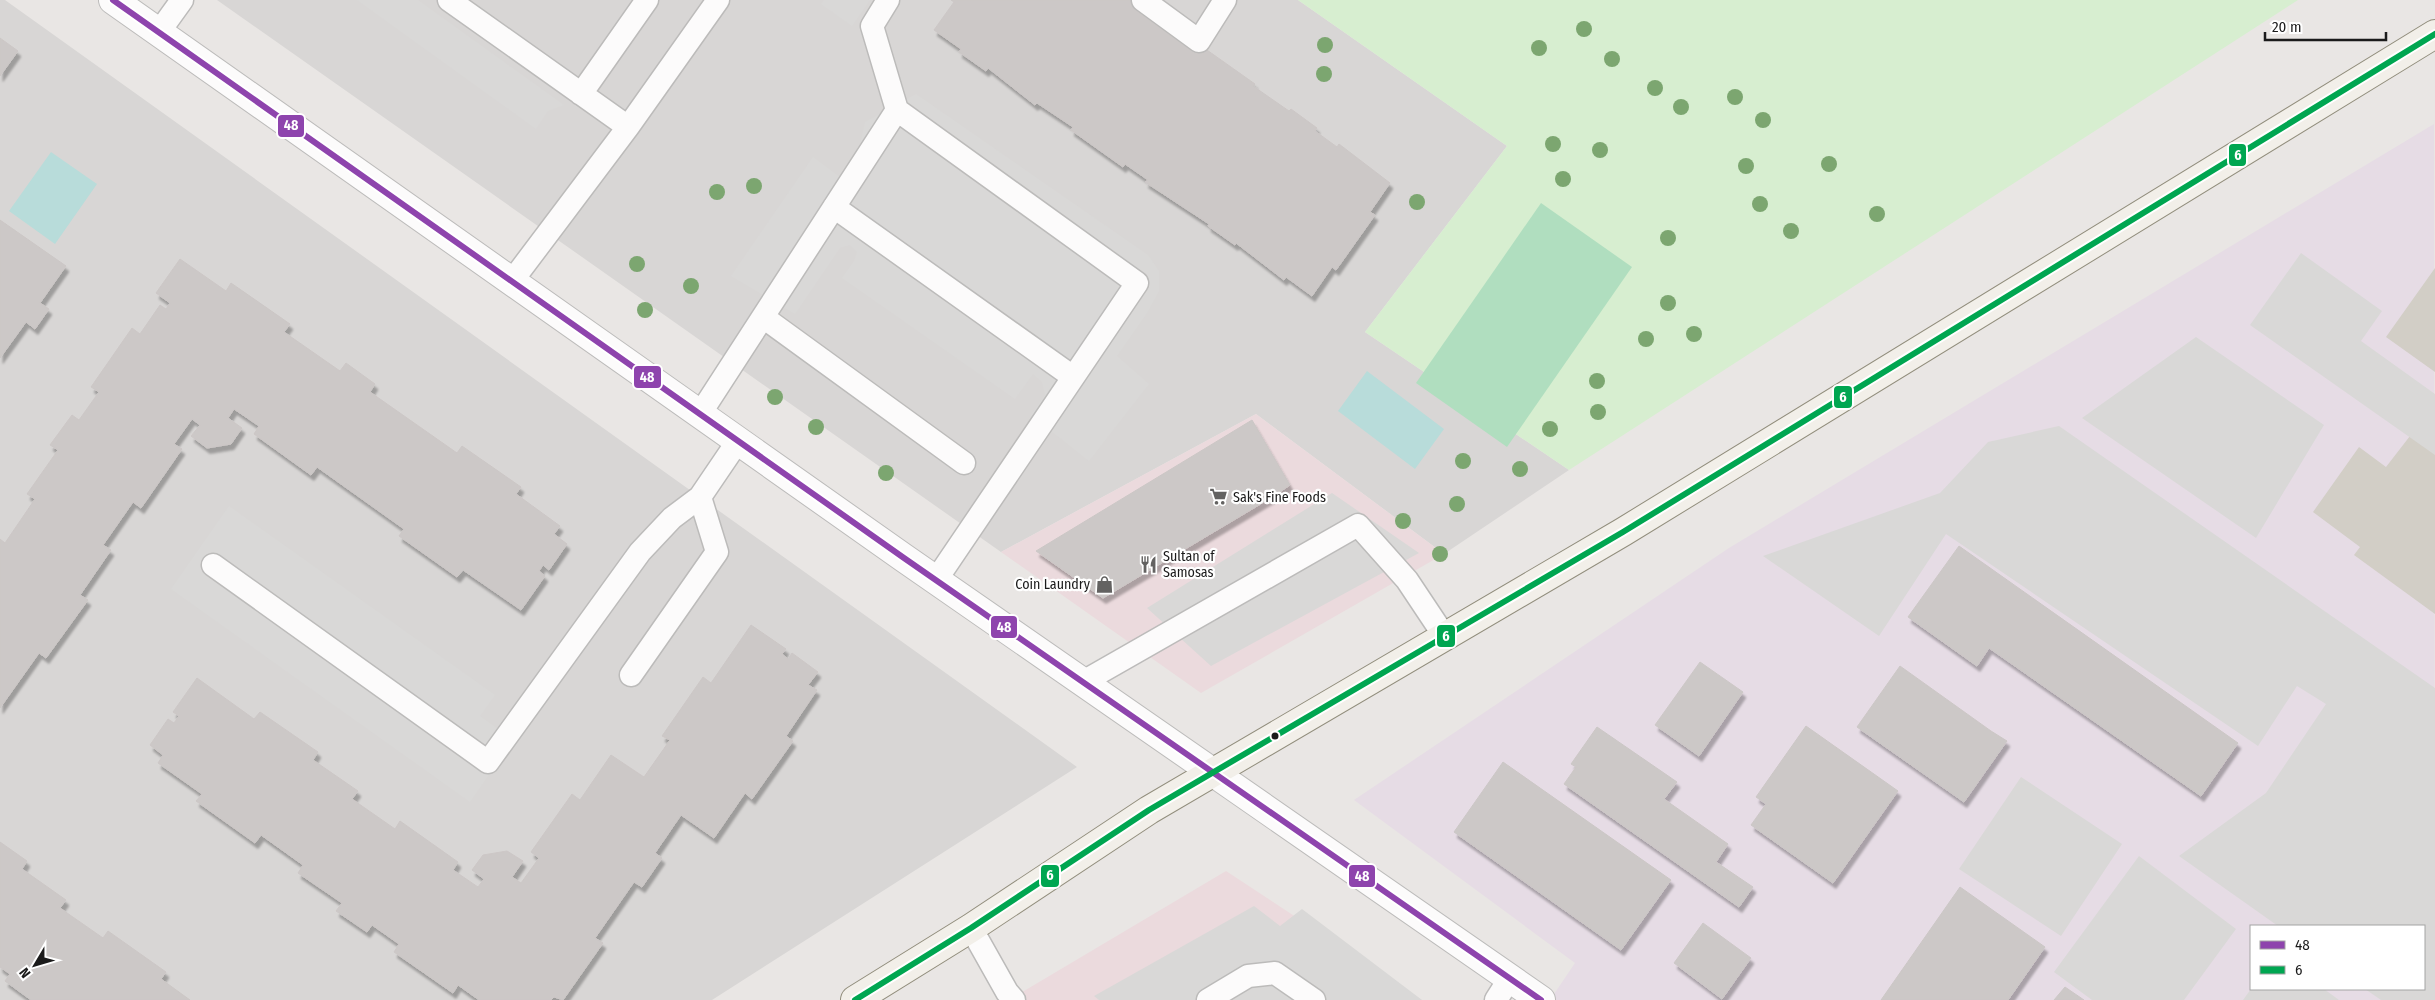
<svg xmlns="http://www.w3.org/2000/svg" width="2435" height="1000" font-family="'Fira Sans Condensed',sans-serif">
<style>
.residential{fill:#d8d6d5}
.commercial{fill:#ebdadd}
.industrial{fill:#e6dce5;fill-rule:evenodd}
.construction{fill:#d2cec6}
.park{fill:#d7eed0}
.pitch{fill:#b0debf}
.parking{fill:#d9d8d7}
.water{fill:#b8dcda}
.building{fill:#ccc8c7;stroke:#ccc7c6;filter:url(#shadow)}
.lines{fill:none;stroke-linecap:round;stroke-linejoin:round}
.service-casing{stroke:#bcbbba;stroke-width:25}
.minor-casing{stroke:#bcbbba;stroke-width:30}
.secondary-casing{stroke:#928e7d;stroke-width:30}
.service{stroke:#fcfbfb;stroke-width:22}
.minor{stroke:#fcfbfb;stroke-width:28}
.secondary{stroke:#f2efe9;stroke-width:28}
.bus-1-casing{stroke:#fff;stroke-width:10}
.bus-2-casing{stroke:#fff;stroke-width:10}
.bus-1{stroke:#8e44ad;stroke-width:6}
.bus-2{stroke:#00a651;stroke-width:6}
.tree{fill:#7ca670}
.bus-dot{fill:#1b1b1b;stroke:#fff;stroke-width:2}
.labels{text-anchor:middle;stroke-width:4.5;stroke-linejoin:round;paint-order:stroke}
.poi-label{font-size:14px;fill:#1b1b1b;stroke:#fff;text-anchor:start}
.line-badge{stroke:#fff;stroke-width:2}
.badge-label{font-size:14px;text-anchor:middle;font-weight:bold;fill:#fff}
</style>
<defs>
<filter id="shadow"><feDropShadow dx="3" dy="5.5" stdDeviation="1" flood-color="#0004"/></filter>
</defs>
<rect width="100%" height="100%" fill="#e9e6e4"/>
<path class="residential" d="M0,0H5L1077,767L712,1000H0Z
M217,0H1298L1507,146L1365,332L1569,470L1444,554L1256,414L1001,552Z"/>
<path class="commercial" d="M1256,414L1444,554L1201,693L1001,552Z
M1226,871L1422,1000H1009Z"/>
<path class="industrial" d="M2434,124L2435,1000H1550L1575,963L1354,800L1729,548ZM2251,926H2424V989H2251Z"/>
<path class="construction" d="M2435,268V372L2386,337Z
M2410,436L2435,454V614L2354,555L2360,547L2313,512L2359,447L2386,467Z"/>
<path class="park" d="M1298,0H2298L1569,470L1365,332L1507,146Z"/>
<path class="pitch" d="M1541,203L1632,267L1507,447L1416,383Z"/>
<path class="parking" d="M357,0H418L564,105L548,111L536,129Z
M824,0H870L852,26L821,4Z
M916,94L1148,255L1159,271V291L1147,313L1117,356L1149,384L1089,461L1031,415L1045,395L1042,382L1033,374L1015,399L842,278L854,261L857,252L850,245L840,248L795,314L731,276L813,157L841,178L859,149L865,122Z
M2301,253L2382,311L2361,341L2435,394V455L2250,325Z
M2196,337L2324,425L2256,538L2082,418Z
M2059,426L2435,688V1000H2381L2365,989H2424V926H2278L2179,856L2266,793L2326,704L2297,686L2258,746L1946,534L1879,636L1763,556L1940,493L1988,442Z
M1332,493L1419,553L1211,666L1147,608Z
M229,506L495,695L480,716L513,740L470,802L171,589Z
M2021,777L2122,844L2061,936L1959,869Z
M2139,856L2236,929L2184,1000H2092L2054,972Z
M1254,906L1280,926L1302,909L1422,1000H1099L1094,996Z
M2251,989H2324L2339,1000H2243Z"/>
<path class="water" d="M51,152L97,184L55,244L9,211Z
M1367,371L1444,429L1415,469L1338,411Z"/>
<path class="building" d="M951,0H1130L1166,21L1255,84L1253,86L1289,111L1291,109L1317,128L1315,131L1337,147L1339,144L1390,183L1370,212L1375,215L1336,270L1332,267L1312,296L1286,277L1284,280L1236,243L1235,245L1208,226L1209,224L1145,182L1148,180L1125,164L1123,167L1071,130L1073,127L1037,103L1035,105L988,68L986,71L959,52L961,49L934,30L954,2Z
M0,38L18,51L0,76Z
M0,220L66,266L40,303L49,309L35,329L26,322L0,358Z
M180,259L226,291L231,283L290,324L284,332L340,371L346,363L375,384L370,392L457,453L462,446L521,487L516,494L560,526L554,534L567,544L549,570L543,565L539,571L545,576L521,610L463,570L457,577L399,536L404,529L317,467L311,475L254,434L259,426L234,409L228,418L242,428L231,444L207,448L191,436L200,425L192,419L174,444L182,449L141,508L133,502L103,545L111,550L80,595L88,600L46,658L39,653L0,708V539L5,543L35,499L27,494L58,450L50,445L72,415L79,420L99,392L91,387L132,328L140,334L160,305L166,309L170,303L156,293Z
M1252,420L1290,485L1274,496L1103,598L1036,551Z
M1959,546L2238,743L2201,796L1989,648L1977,666L1908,617Z
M751,625L786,649L782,654L788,659L792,653L818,672L808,685L817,690L786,736L793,741L752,799L745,793L714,838L681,815L655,853L662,858L642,887L634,882L595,938L603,943L563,1000L554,997L551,1000H479L458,985L453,993L394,952L399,944L372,925L367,932L336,911L342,903L298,873L303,865L261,835L255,843L196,801L202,794L158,763L163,755L150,745L168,719L174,723L179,716L173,712L197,678L254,719L260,712L318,752L313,760L358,791L352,799L395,829L400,821L458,862L453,870L478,887L484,879L472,870L483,855L507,851L523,861L512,877L521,883L539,858L531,852L572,794L580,800L611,755L644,777L670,740L662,736L703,677L711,683Z
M1700,662L1743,692L1699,756L1655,725Z
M1900,666L1991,731L2007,741L1964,802L1857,727Z
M1806,726L1898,791L1833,883L1751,825L1766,804L1756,797Z
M1597,727L1677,782L1664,799L1728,844L1716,862L1753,887L1739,907L1564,784L1576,767L1571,764Z
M1503,762L1671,880L1621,950L1454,832Z
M0,842L27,861L22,869L66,900L60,908L103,938L108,931L166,972L161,979L190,1000H31L5,981L10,974L0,967Z
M1960,887L2045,947L2008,1000H1881Z
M1703,923L1751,958L1722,999L1674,963Z
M2065,987L2084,1000H2054Z"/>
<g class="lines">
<defs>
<path id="service" d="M449,0L628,127
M1143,0L1199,41L1225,0
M159,32L182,0
M581,94L647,0
M897,110L1137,283L936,580
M834,207L1073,377
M512,281L628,127L718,0
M763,317L964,463
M700,414L897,110L872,26L888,0
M213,565L488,762L640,552L672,518L700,497L738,441
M631,675L717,552L700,497
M1083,682L1358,525L1407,580L1445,637
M971,928L1007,992L1014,1000
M1208,1000L1248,976L1275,973L1314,1000
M1496,1000L1510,978"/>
<path id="minor" d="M113,0L904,558L1541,1000"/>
<path id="secondary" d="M855,1000L971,928L1149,810L1623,532L2435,34"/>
</defs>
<use href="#service" class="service-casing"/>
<use href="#minor" class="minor-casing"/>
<use href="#secondary" class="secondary-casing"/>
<use href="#service" class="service"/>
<use href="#minor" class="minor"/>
<use href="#secondary" class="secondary"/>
<defs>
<path id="bus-1" d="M113,0L904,558L1541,1000"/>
<path id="bus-2" d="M855,1000L971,928L1149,810L1623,532L2435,34"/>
</defs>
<use href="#bus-1" class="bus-1-casing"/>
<use href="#bus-2" class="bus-2-casing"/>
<use href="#bus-1" class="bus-1"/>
<use href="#bus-2" class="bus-2"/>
</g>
<g class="tree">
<circle cx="1584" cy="29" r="8"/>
<circle cx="1325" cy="45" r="8"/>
<circle cx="1539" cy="48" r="8"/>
<circle cx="1612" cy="59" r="8"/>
<circle cx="1324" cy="74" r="8"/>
<circle cx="1655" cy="88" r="8"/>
<circle cx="1735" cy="97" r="8"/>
<circle cx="1681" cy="107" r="8"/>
<circle cx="1763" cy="120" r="8"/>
<circle cx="1553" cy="144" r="8"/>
<circle cx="1600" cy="150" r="8"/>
<circle cx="1829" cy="164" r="8"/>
<circle cx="1746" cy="166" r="8"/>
<circle cx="1563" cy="179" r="8"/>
<circle cx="754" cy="186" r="8"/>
<circle cx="717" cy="192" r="8"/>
<circle cx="1417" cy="202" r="8"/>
<circle cx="1760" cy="204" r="8"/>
<circle cx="1877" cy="214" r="8"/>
<circle cx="1791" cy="231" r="8"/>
<circle cx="1668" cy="238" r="8"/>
<circle cx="637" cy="264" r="8"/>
<circle cx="691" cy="286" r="8"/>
<circle cx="1668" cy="303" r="8"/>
<circle cx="645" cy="310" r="8"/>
<circle cx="1694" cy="334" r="8"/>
<circle cx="1646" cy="339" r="8"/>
<circle cx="1597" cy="381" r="8"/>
<circle cx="775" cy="397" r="8"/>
<circle cx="1598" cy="412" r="8"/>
<circle cx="816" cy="427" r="8"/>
<circle cx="1550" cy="429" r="8"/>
<circle cx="1463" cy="461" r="8"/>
<circle cx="1520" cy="469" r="8"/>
<circle cx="886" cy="473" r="8"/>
<circle cx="1457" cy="504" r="8"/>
<circle cx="1403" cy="521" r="8"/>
<circle cx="1440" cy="554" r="8"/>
</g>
<defs>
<symbol id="supermarket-bare" viewBox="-9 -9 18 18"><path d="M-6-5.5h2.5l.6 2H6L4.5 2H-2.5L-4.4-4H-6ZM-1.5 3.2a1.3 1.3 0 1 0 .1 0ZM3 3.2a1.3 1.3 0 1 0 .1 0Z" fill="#636261" stroke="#fff" stroke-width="2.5" paint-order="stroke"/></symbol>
<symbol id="restaurant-bare" viewBox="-9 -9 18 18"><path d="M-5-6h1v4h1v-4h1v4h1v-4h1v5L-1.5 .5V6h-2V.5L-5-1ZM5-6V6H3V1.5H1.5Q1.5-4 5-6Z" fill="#636261" stroke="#fff" stroke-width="2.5" paint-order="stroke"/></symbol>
<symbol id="shop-bare" viewBox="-9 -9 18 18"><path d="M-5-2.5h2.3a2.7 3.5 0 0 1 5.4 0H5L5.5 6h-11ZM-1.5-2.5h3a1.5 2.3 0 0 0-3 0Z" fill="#636261" stroke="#fff" stroke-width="2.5" paint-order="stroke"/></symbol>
</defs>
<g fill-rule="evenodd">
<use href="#supermarket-bare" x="1206" y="484" width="25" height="25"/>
<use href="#restaurant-bare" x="1136" y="552" width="25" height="25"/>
<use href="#shop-bare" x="1092" y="572" width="25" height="25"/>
</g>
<circle class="bus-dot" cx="1275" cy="736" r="4.5"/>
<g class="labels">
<g class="poi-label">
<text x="1233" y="502">Sak's Fine Foods</text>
<text x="1163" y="561">Sultan of<tspan x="1163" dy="16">Samosas</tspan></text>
<text x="1090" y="589" text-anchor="end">Coin Laundry</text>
</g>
</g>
<g class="line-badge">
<rect x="277" y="114" width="28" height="24" rx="5" fill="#8e44ad"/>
<rect x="2228" y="143" width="19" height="24" rx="5" fill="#00a651"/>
<rect x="633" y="365" width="29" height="24" rx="5" fill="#8e44ad"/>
<rect x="1833" y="385" width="20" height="24" rx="5" fill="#00a651"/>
<rect x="990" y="615" width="28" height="24" rx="5" fill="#8e44ad"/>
<rect x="1436" y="624" width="20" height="24" rx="5" fill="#00a651"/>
<rect x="1040" y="864" width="20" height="24" rx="5" fill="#00a651"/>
<rect x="1348" y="864" width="28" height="24" rx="5" fill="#8e44ad"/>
</g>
<g class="badge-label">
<text x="291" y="130">48</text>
<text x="2238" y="160">6</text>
<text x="647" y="382">48</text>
<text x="1843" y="402">6</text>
<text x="1004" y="632">48</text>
<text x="1446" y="641">6</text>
<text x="1050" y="880">6</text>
<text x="1362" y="881">48</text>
</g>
<rect x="2250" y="925" width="175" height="65" fill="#ffffff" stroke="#a4a4a4"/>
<rect x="2260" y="941" width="25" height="8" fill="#8e44ad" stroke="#a4a4a4"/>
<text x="2295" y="950" font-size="15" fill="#1b1b1b">48</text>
<rect x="2260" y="966" width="25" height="8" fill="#00a651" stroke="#a4a4a4"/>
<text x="2295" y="975" font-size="15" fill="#1b1b1b">6</text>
<g transform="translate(35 965) rotate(232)" stroke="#ffffff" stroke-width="4" paint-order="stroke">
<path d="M0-4L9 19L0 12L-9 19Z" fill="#1b1b1b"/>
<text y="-8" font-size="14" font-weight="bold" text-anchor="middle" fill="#1b1b1b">N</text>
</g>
<path d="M2265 32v8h121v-8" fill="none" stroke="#1b1b1b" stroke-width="2.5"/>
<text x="2272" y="32" font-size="15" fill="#1b1b1b" stroke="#ffffff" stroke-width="4" paint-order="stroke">20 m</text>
</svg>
